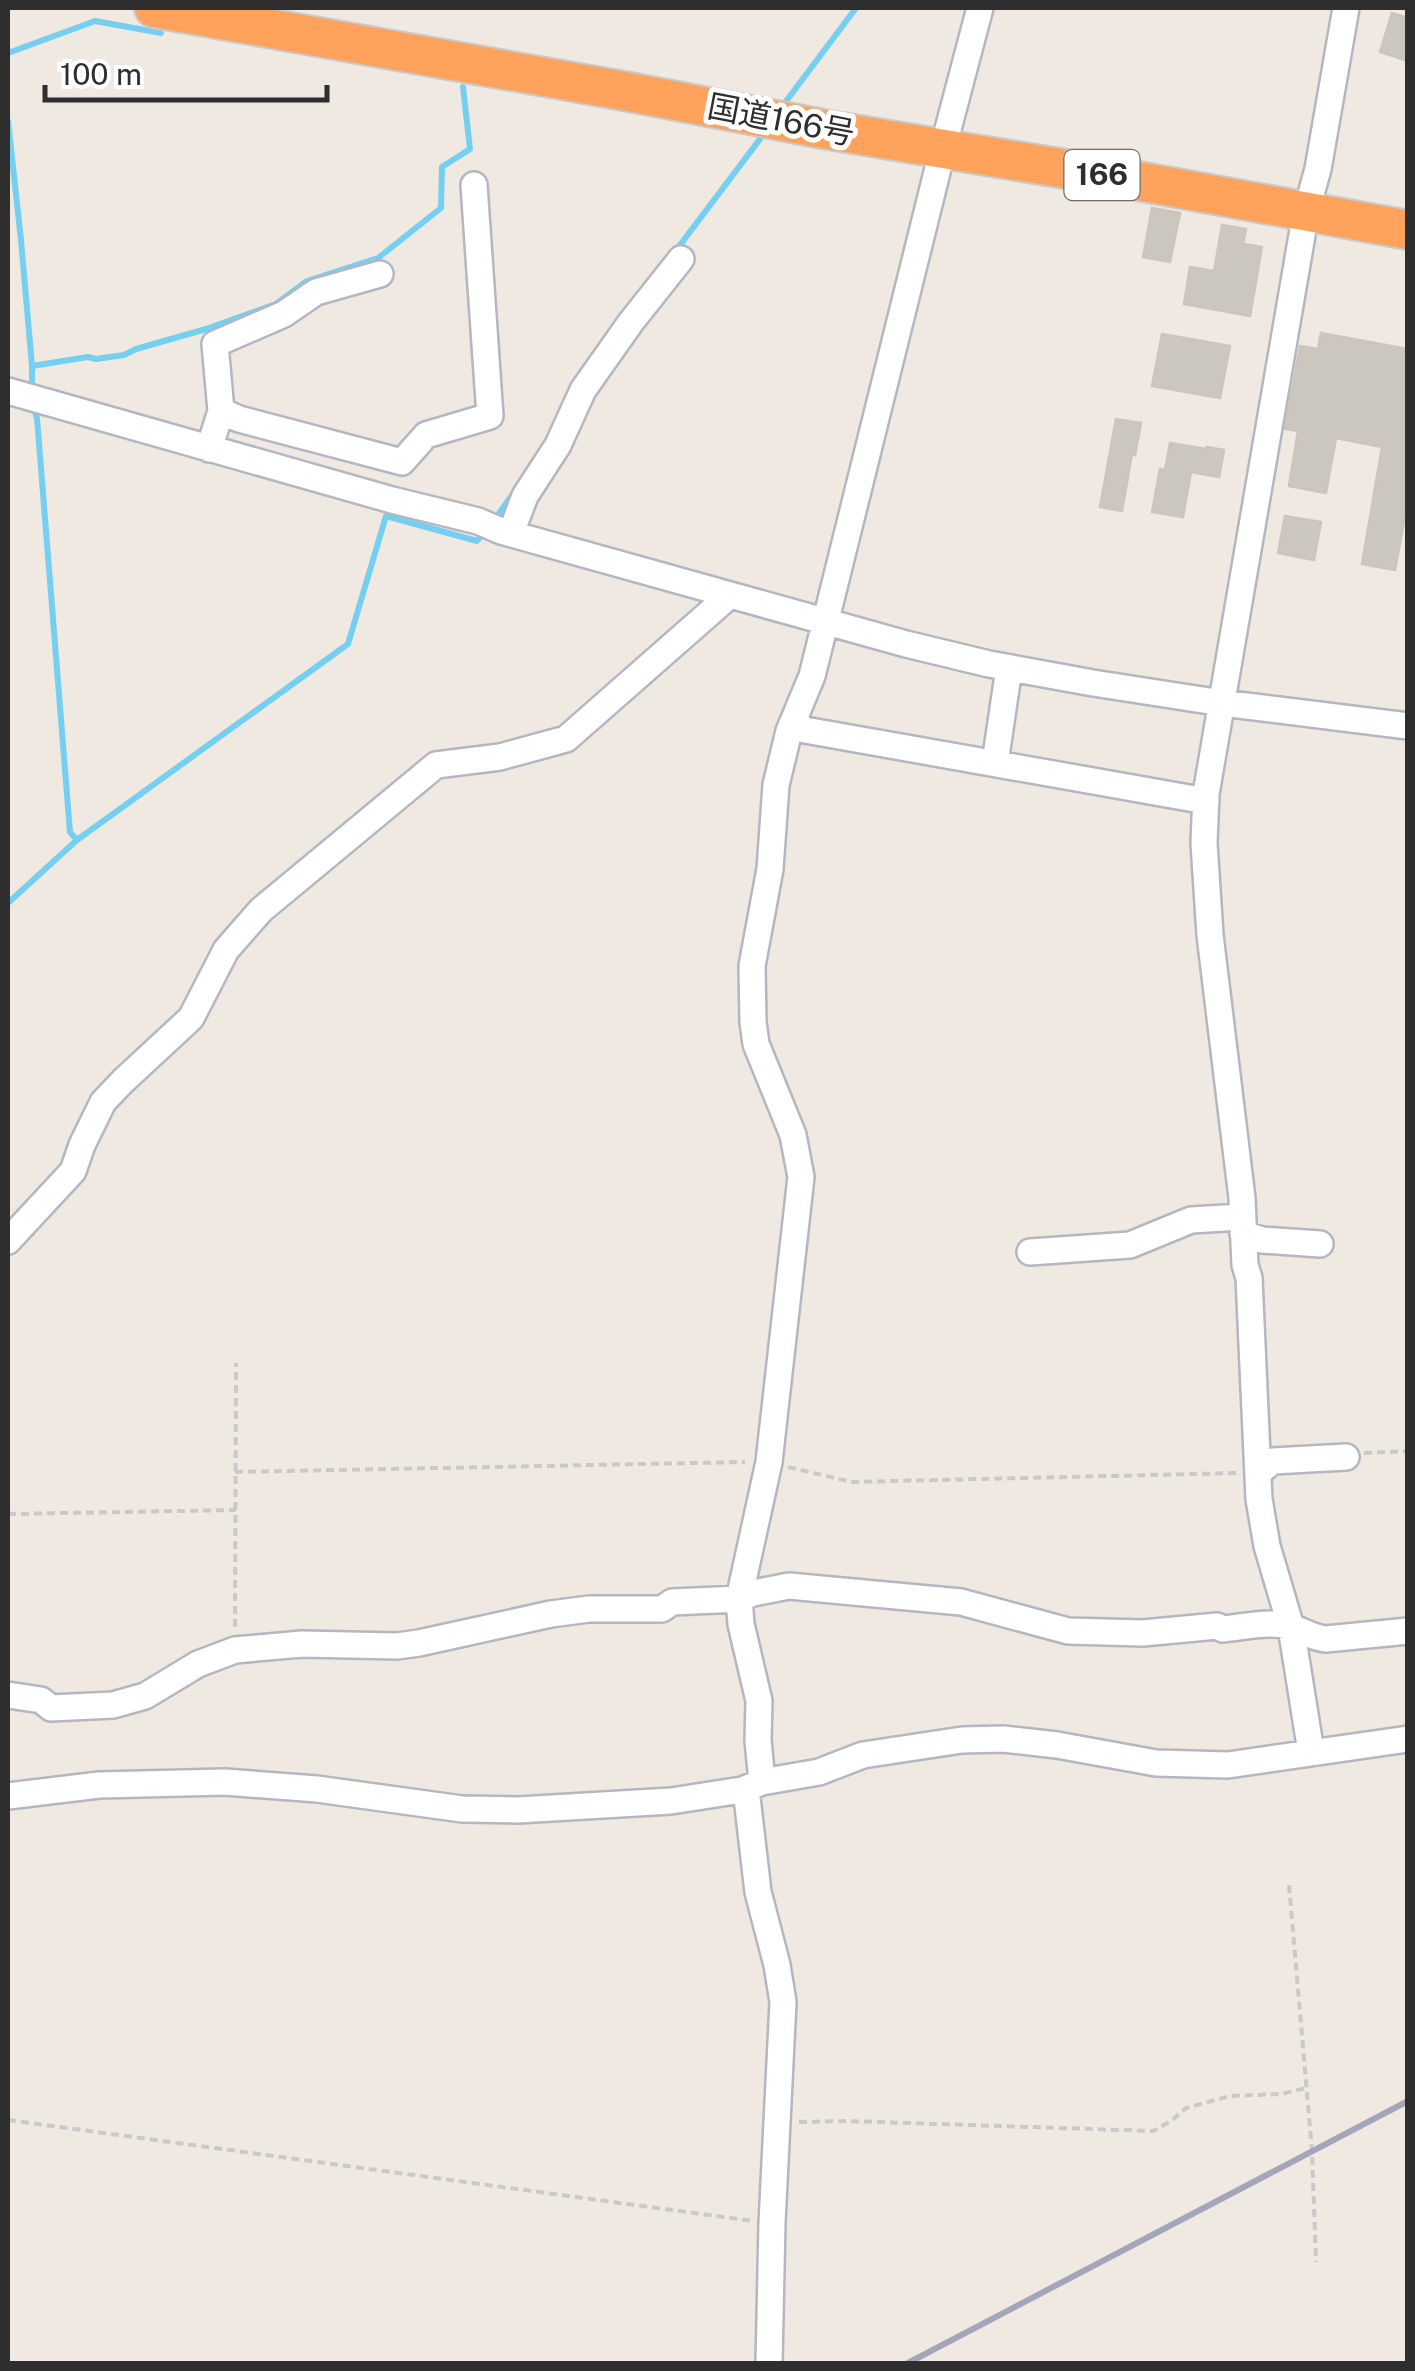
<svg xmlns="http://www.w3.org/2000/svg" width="1415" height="2371" font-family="'Public Sans','Noto Sans JP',sans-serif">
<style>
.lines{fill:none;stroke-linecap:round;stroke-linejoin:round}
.stream{stroke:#75cff0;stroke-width:6}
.building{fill:#cbc7bf;stroke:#cbc5ba;stroke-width:2.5}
.minor-casing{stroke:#b4b7c1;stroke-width:30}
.highway-casing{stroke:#c9c9c9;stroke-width:42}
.path{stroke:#c9c9c9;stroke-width:4;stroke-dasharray:8 5;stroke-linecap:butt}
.minor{stroke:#fff;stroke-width:25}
.highway{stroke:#ffa35c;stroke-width:38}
.rail{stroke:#a3a6b8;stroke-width:6}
.labels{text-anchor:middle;stroke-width:10;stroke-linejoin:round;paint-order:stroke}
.shield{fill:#fff;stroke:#6d6d6d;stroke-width:2.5}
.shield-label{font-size:30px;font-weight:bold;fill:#2e2e2e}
.street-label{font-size:32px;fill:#2e2e2e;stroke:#fff}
</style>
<rect width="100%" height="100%" fill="#efe9e1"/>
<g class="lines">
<path class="stream" d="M8,53L95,21L161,33
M781,108L856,8
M8,121L21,240L32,366V389
M674,253L766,131
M32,366L88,357L96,359L124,355L136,349L206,329L276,304L307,281L378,258L441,208L442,167L470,149L463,87
M33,406L37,418L70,832L77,840
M493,522L515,491
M8,903L77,840L348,644L386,516L477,541L485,531"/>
</g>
<path class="building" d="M1392,13L1408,18V61L1380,52Z
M1152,208L1180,213L1170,262L1143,257Z
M1222,225L1246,229L1243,244L1262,247L1250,316L1184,304L1190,267L1214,271Z
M1321,333L1408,349V500L1395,570L1362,564L1382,447L1336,438L1326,493L1289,486L1298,431L1285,429L1300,346L1318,349Z
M1162,334L1230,346L1220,398L1152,386Z
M1116,419L1141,423L1135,455L1132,454L1122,511L1100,507Z
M1170,443L1206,449L1207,447L1224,450L1219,477L1191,472L1183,517L1152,512L1160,469L1165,470Z
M1285,516L1321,522L1314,560L1278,553Z"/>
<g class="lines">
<defs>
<path id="minor" d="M8,391L392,500L478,521L501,531L906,644L989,664L1093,683L1222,703L1408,726
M221,411L239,419L402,462L426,435L490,416L474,185
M209,449L221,411L215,344L284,314L316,292L380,274
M511,533L525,496L558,445L583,390L631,322L681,259
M793,721L805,730L1206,801
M995,763L1009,668
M1243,1234L1262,1240L1320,1244
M8,1241L73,1171L82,1145L103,1102L123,1081L191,1018L226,950L261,910L436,765L500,757L566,739L730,595
M1030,1252L1130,1245L1191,1220L1242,1217
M1259,1472L1273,1461L1346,1457
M8,1695L41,1700L51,1708L113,1705L145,1696L198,1664L235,1650L302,1644L397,1646L419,1643L551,1614L589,1609H662L672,1602L739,1599L753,1593L789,1586L961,1602L1068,1631L1143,1633L1217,1626L1223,1629C1244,1627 1268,1621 1288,1626C1302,1630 1312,1638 1326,1639L1408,1631
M1311,1752L1291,1627L1267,1546L1259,1499L1249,1278L1245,1265L1242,1198L1210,935L1204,843L1206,794L1306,212L1318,169L1346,8
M762,1782L758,1740L759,1701L741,1624L739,1599L769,1462L801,1177L793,1135L756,1044L753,1022L752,966L770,869L776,785L789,731L812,676L943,148L980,8
M746,1789L758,1892L777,1965L783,2002L772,2223L769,2364
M8,1796L99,1785L225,1782L317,1789L462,1809L518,1810L671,1801L742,1790L762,1782L819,1772L863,1755L962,1740L1003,1739L1057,1745L1156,1763L1228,1765L1408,1739"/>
<path id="highway" d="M154,8L624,91L823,129L1138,181L1408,230"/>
</defs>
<use href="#minor" class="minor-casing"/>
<use href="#highway" class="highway-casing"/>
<path class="path" d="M1364,1453L1408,1451
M788,1467L852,1482L1237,1473
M235,1472L745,1462
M8,1514L236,1510
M235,1627L236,1363
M1289,1885L1312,2151L1316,2262
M8,2120L753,2221
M799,2122L846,2121L1153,2131L1171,2121L1186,2108L1230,2096L1281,2094L1306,2088"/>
<use href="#minor" class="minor"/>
<use href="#highway" class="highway"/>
<path class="rail" d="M906,2364L1408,2101"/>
</g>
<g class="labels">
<rect class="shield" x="1064.5" y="150" width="75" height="50" rx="8"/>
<g class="shield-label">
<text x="1102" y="185">166</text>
</g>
<g class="street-label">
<text transform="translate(781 120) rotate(11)" y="11">国道166号</text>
</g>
</g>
<rect width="1415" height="2371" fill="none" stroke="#2e2e2e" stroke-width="20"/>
<path d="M45 85v15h282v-15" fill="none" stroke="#2e2e2e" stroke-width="5"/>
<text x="60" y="85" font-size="30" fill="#2e2e2e" stroke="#ffffff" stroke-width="8" paint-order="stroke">100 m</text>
</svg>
